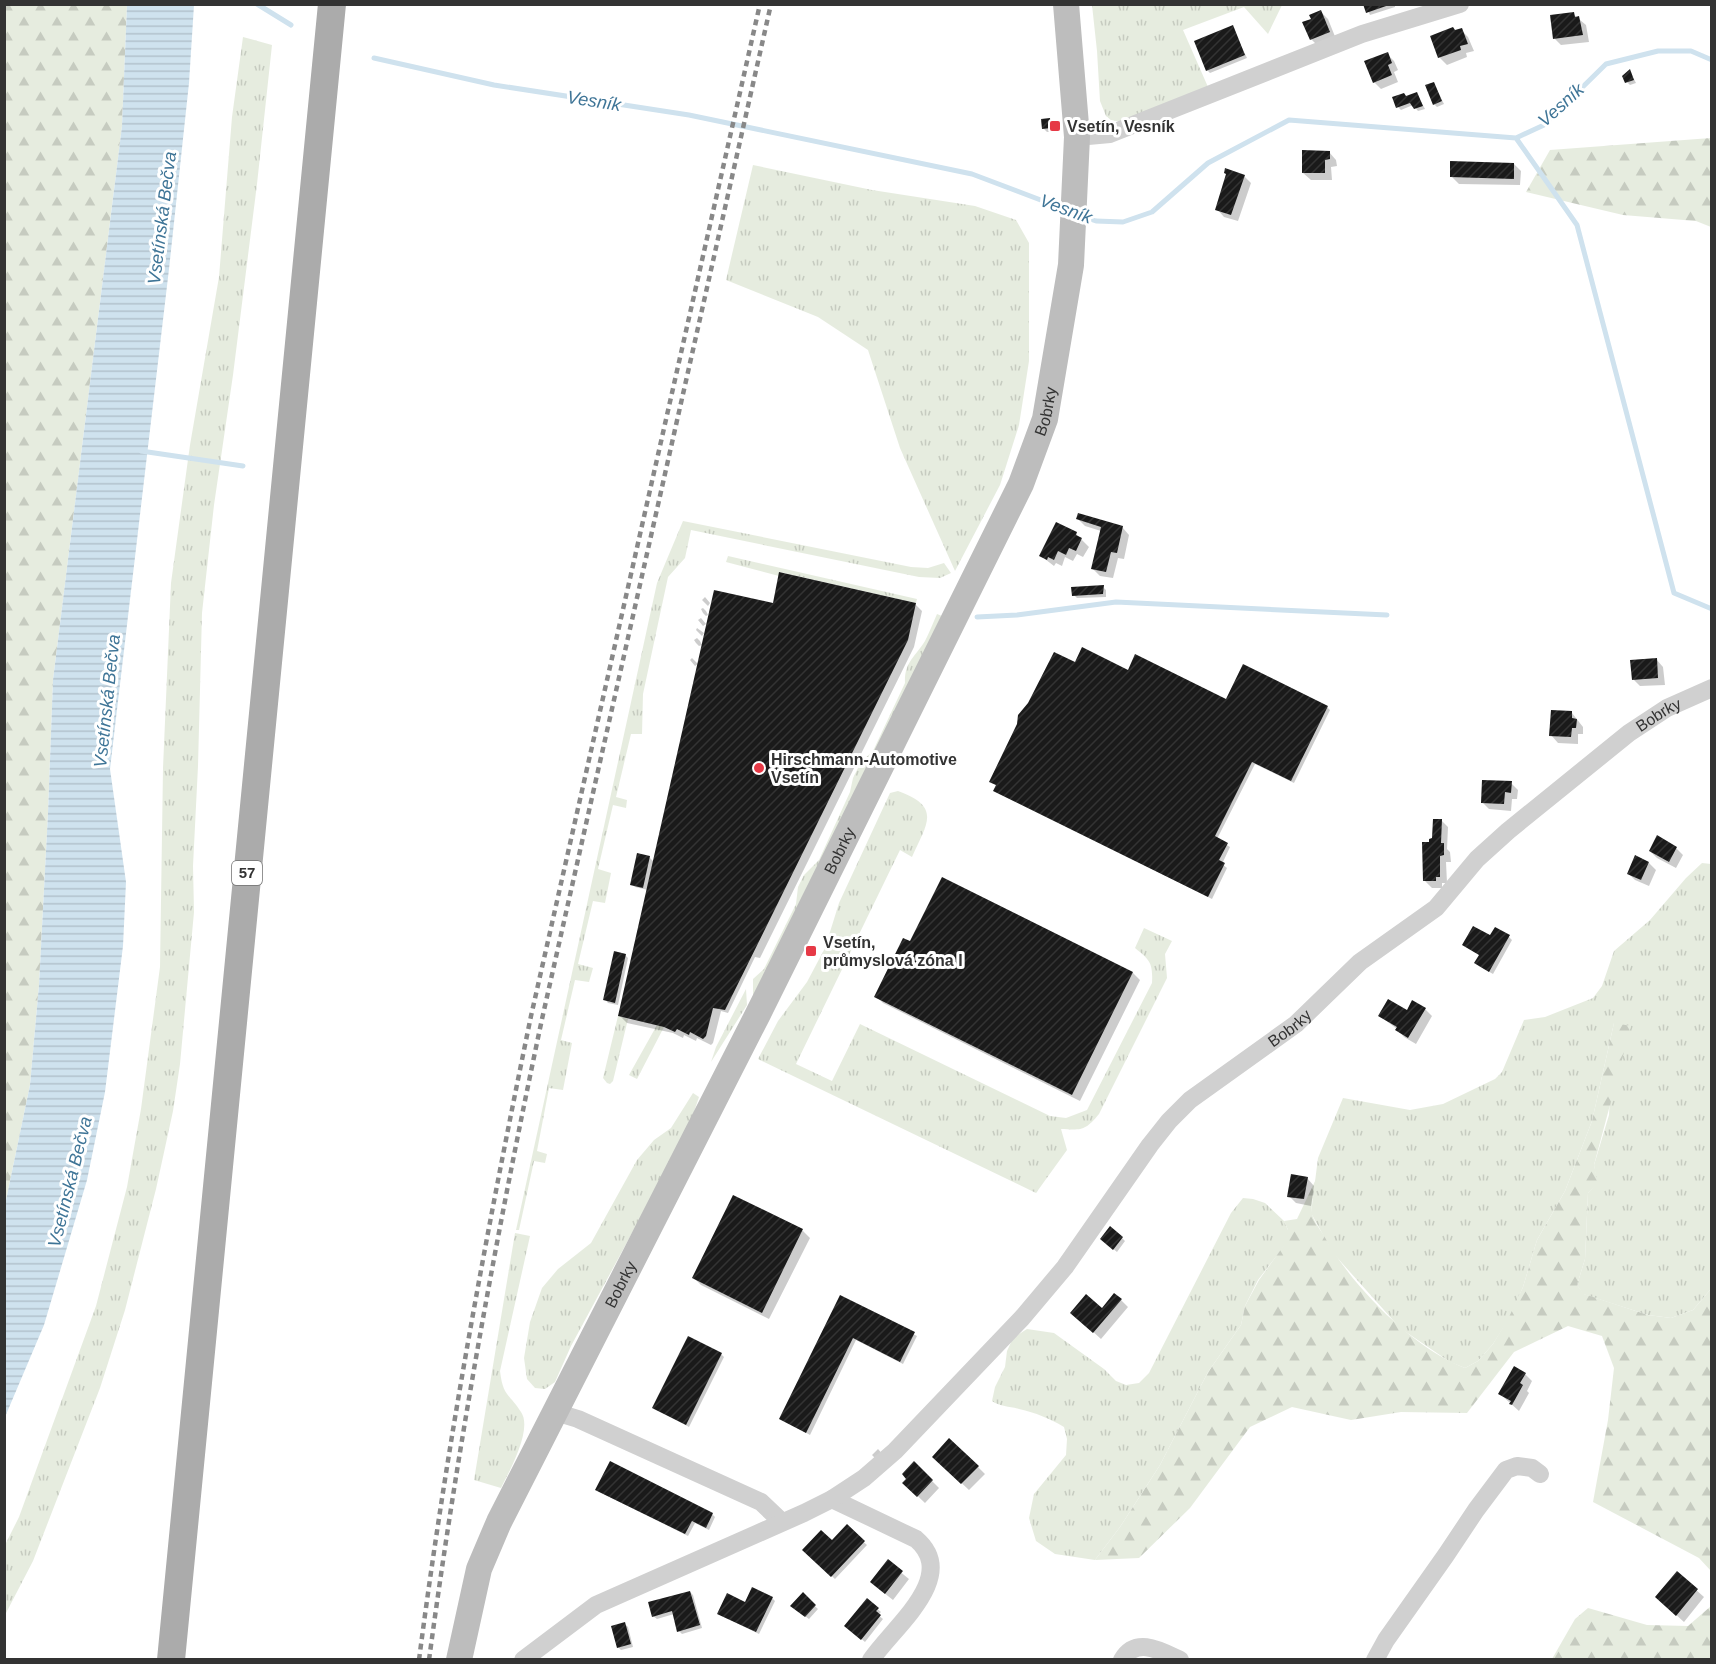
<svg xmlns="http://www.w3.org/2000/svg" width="1716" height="1664" font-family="Helvetica,sans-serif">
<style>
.grass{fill:url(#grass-tufts)}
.forest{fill:url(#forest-firs)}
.water{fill:url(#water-rules)}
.shadow{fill:#0003}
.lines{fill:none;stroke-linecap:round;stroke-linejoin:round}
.stream{stroke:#cfe2ee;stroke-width:5}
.building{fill:url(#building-hatch)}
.street{stroke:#d0d0d0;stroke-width:18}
.secondary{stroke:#bdbdbd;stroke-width:26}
.primary{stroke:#ababab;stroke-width:28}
.rail{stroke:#888;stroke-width:4.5;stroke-dasharray:6 4.5;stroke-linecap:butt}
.poi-dot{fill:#e63946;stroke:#fff;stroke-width:2}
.labels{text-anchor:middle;stroke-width:6;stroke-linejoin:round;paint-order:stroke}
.shield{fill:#fff;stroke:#707070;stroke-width:1.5}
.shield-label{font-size:15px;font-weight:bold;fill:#333}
.poi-label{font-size:16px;font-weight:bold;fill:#333;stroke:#fff;text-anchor:start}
.street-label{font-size:16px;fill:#333;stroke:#fff}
.water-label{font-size:18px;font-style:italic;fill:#3f7597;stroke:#fff}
</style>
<defs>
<pattern id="grass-tufts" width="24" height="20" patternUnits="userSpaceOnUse" patternTransform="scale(1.5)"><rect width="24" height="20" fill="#e6ecdf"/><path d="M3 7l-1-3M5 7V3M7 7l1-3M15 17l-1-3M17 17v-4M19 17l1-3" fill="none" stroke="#c6cbc0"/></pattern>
<pattern id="forest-firs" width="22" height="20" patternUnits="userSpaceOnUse" patternTransform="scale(1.5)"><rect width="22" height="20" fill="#e6ecdf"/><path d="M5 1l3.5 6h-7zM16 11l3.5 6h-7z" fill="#c6cbc0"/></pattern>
<pattern id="water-rules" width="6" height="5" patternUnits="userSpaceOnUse" patternTransform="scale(1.5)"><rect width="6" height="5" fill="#cfe2ee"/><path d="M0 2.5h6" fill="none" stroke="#b2c2cd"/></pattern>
<pattern id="building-hatch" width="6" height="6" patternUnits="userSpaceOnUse" patternTransform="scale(1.5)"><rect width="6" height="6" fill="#1a1a1a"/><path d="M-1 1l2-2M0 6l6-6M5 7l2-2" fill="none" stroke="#333"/></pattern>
</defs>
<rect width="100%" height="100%" fill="#fff"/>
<path class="grass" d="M1092,5H1282L1268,34L1244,7L1183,30L1208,87L1123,121H1112L1106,116L1100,101L1097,51Z
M243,37L272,45L257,184L233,375L214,505L202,613L198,766L193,866L194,912L180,1064L173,1111L156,1189L125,1310L100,1388L33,1561L5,1615V1545L19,1517L96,1306L127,1187L141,1109L160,967L163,768L171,583L190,445L219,277L232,117Z
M753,165L872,190L975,206L1016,220L1029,243V361L1019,425L1000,485L955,571L900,448L868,350L818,317L726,280Z
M683,521L911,567L928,568L944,563L951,573L940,578L919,577L691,530L685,558L668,577L643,694L642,734H631L616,797L627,800L626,808L613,805L598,869L611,873L605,903L593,901L578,964L593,968L589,982L575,980L561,1040L572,1043L563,1090L549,1088L537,1151L547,1154L545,1163L534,1161L519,1230H516L657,583Z
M728,556L917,599L916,603L780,572L779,576L726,562Z
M937,614L947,618L753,1001V979L764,969L796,904L798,887L804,875L819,860L850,792L853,778L861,762L873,751L905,683C904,662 916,656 925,641C929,633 933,623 937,614Z
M898,791C942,807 927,823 912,857L900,850L796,1064L832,1081L860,1024L1050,1116L1066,1118L1087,1110L1152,983C1153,963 1150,960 1135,948L1144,928L1172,941L1165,954L1167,978L1099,1114C1085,1131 1082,1130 1061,1129L1067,1150L1036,1193L758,1059L778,1021L807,982L825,948L839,903L890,793Z
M1702,863L1711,864L1710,1290L1693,1310L1671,1318L1648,1315L1583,1294L1577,1285L1585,1259L1588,1193L1597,1183L1594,1165L1609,1115L1614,1023L1592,1121L1565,1191L1537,1240L1523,1287L1510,1317L1493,1344L1478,1361L1465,1368L1450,1362L1400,1328L1333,1253L1311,1213L1318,1158L1343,1098L1410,1110L1443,1104L1495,1079L1502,1072L1524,1020L1545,1017L1593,998L1602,986L1614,951L1650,920L1686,878Z
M746,989L747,1005L711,1062L716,1047Z
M618,1016L628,1019L613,1081L610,1084L607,1083L603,1078Z
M657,1025L664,1027L637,1079L629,1075Z
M693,1093L699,1097L682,1147L632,1233L571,1346L555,1382L545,1389L535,1388L527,1379L524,1358L530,1322L542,1288L558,1269L591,1243L637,1160L654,1140L671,1128Z
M1243,1198L1253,1199L1265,1203L1284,1221L1288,1230V1241L1258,1280L1245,1306L1241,1325L1208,1372L1160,1465L1120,1527L1095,1560L1055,1554L1036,1541L1029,1518L1034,1494L1066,1455L1067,1439L1064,1427C1049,1418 1036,1413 1019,1409C1009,1406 1001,1407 992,1401L995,1387L1005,1367L1007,1351L1013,1338L1027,1329L1054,1333L1104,1369L1116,1381L1126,1385L1139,1383L1149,1373L1231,1213Z
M515,1233L530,1236L500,1371C503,1397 509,1393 521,1412C533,1429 509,1472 501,1488L474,1480Z"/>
<path class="forest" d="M5,5H127L122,126L53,680L48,813L39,985L30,1085L5,1205Z
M1711,138V227L1696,221L1623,215L1526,192L1550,150Z
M1614,1023L1631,1026L1594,1165L1598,1183L1588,1193L1585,1259L1577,1285L1584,1294L1648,1315L1671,1318L1693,1310L1710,1290L1711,1284V1571L1699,1558L1593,1502L1608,1420L1614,1368L1602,1336L1568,1326L1514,1352L1467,1413L1401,1412L1351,1420L1292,1407L1250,1427L1190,1508L1139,1558L1095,1560L1120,1527L1160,1465L1208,1372L1241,1325L1245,1306L1259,1280L1287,1241L1288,1230L1284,1221L1297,1219L1317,1177C1316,1186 1310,1205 1312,1213C1313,1220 1319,1228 1323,1234C1349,1283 1412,1348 1465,1368L1478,1361L1493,1344L1509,1317L1523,1287L1537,1240L1565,1191L1592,1121Z
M1711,1606V1659H1552L1575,1619L1588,1608L1647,1625L1688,1626Z"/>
<path class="water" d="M127,5H194L189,83L169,269L110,769L126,882L123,946L105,1092L87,1180L44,1325L5,1417V1205L30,1085L39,985L48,813L53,680L122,126Z"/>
<path class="shadow" d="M1365,4H1395V7L1370,15Z
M1321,12L1328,19L1336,39L1318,46L1311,39L1313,20Z
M1573,14L1586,25L1589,42L1561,45L1554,38Z
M1232,27L1247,58L1210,73L1207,70Z
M1461,30L1468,37L1474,51L1466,53L1467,57L1447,65L1440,58L1432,36Z
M1387,54L1394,61L1398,70L1394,72L1398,82L1381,89L1374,82Z
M1630,71L1636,83L1630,85L1627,82Z
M1434,84L1444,104L1437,107L1434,104Z
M1417,94L1425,109L1418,111L1413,105L1401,110L1398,107L1406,98Z
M1050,119L1053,123L1054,131L1047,132L1043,128Z
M1329,152L1336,160L1337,166L1331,167L1332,180H1311L1303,173Z
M1514,164L1521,171L1520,185L1459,184L1452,177Z
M1244,176L1251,183L1238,221L1224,217L1217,209Z
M1078,519L1122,527L1129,535L1124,559L1118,558L1113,578L1100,576L1093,569L1101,531L1085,526Z
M1076,534L1089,547L1083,557L1077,554L1073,561L1065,557L1062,566L1056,563L1054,566L1041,556Z
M1103,587L1106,590V597L1077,598L1074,595Z
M705,597L710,603L708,606L702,600Z
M915,604L922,611L914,647L760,958L755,957L728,1013L721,1011L713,1043L711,1045L697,1038L696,1041L684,1035L683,1038L673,1033L627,1023L620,1016L648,890L635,887L632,884L649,857L654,862L774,605Z
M703,608L706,611L708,615L706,616L703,613L701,609Z
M701,618L706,624L703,626L698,620Z
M697,628L704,633L702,636L696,630Z
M697,638L700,641L702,645L699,646L696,643L694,640Z
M692,658L698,664L695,666L690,660Z
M1656,659L1663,667L1665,685L1640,686L1633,679Z
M1075,664L1129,672L1226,701L1327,707L1330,710L1294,783L1255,764L1217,839L1230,847L1222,864L1227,868L1212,899L994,790L997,786L991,781Z
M1572,713L1583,727V734H1578V744L1558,743L1551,735Z
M1511,783L1518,790L1517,799H1512L1511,811L1489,809L1482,802Z
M1441,820L1448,827L1447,849L1450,852L1451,862H1446L1447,883H1442V888H1432L1425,881L1431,843L1434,840Z
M1676,848L1683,855L1676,868L1657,858L1650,851Z
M1649,863L1656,870L1649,886L1635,880L1628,873Z
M943,879L1133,973L1140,980L1080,1101L883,1003L876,996L911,943Z
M1491,937H1509L1512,940L1493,974L1479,966Z
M625,955L628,958L618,1005L608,1003L605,999Z
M1425,1009L1432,1016L1416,1044L1404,1037L1397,1029L1380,1016Z
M1307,1178L1314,1186L1311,1206L1296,1203L1289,1196Z
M734,1197L803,1231L810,1238L769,1319L701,1285L694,1278Z
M1122,1238L1125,1241L1117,1252L1105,1242Z
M841,1297L917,1336L903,1364L856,1340L810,1435L781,1419Z
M1121,1300L1128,1307L1101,1339L1079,1319Z
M721,1354L724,1357L689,1427L654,1408Z
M1525,1374L1532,1381L1527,1391L1529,1393L1519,1411L1500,1394Z
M878,1449L885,1457L879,1462L872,1455Z
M914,1463L939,1488L925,1503L904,1483Z
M941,1464L978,1467L985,1474L969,1490Z
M600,1492L712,1514L715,1517L709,1530L695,1523L688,1536Z
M847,1527L867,1545L835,1579L804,1550L832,1542Z
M888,1562L909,1579L893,1600L879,1589Z
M1677,1573L1704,1597L1684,1622L1664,1604Z
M690,1592L693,1595L702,1628L682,1634L679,1631L674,1614L657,1619L653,1616Z
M803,1595L818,1609L809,1619L795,1609Z
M772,1598L775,1601L759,1634L722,1616L746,1604Z
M867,1600L881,1612L878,1615L883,1619L865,1642L849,1628Z
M625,1624L628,1627L633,1647L621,1650L618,1647Z"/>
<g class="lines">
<path class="stream" d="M257,4L291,25
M374,58L494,85L689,115L972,174L1067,210
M1516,138L1577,225L1674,593L1712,609
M1081,216L1096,221L1123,222L1152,212L1208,163L1289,120L1516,138L1544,125L1606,64L1658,51H1691L1712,60
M141,451L243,466
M977,617L1017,615L1116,602L1387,615"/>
</g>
<path class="building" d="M1363,4H1389V5L1366,13Z
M1321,10L1330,32L1310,40L1302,22L1311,19L1309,15Z
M1574,12L1575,17L1579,16L1583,35L1553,39L1550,15Z
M1233,25L1245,55L1206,71L1194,41Z
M1453,27L1455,30L1462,28L1468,44L1460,46L1461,50L1438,58L1430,36Z
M1388,52L1392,63L1388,65L1392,75L1373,83L1364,61Z
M1630,69L1634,80L1625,83L1622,76Z
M1434,82L1442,101L1433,105L1425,85Z
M1417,92L1423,106L1414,109L1410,103L1396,108L1392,97L1404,93L1406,96Z
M1050,118L1051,128L1042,129L1041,119Z
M1302,150L1330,151V159L1325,160V173H1302Z
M1450,161L1514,163V179L1450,177Z
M1225,168L1245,175L1231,215L1215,210L1226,174L1224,173Z
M1078,513L1123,526L1117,553L1111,552L1106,572L1091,569L1101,527L1076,519Z
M1056,522L1077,532L1076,535L1082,538L1076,551L1069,548L1066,555L1058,551L1054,560L1048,557L1047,560L1039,556Z
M779,572L916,603L908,640L725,1010L713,1008L706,1036L703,1039L690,1032L689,1035L677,1029L675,1032L664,1027L618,1016L714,590L773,603Z
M1104,585L1103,594L1072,596L1071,587Z
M1082,647L1128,670L1135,654L1226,699L1243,664L1328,706L1291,781L1252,762L1215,836L1228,843L1219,860L1225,863L1208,897L993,791L996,785L989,782L1017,724L1018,715L1028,703L1054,652L1075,662Z
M1657,658L1658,678L1632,680L1630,660Z
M1551,710L1572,711V718L1577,719L1576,728H1572L1571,737L1549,736Z
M1482,780L1512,781L1511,793L1505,792L1504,804L1481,803Z
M1433,819H1442L1441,843H1444V855L1440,856V877H1436V881H1423L1422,842H1429V839L1432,838Z
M1657,835L1677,847L1669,862L1649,851Z
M637,853L650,856L643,888L630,885Z
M1635,855L1649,862L1641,880L1627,874Z
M942,877L1133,972L1072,1095L874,997L903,938L910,941Z
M1473,926L1490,935L1495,927L1510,935L1489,972L1474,963L1479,955L1462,945Z
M614,951L626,954L615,1003L603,1000Z
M1388,999L1407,1010L1412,1000L1426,1008L1408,1038L1395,1030L1397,1027L1378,1016Z
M1291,1174L1308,1177L1304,1199L1287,1197Z
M733,1195L803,1229L762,1313L692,1278Z
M1110,1226L1123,1237L1113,1250L1100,1239Z
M1114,1293L1122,1299L1093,1333L1070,1313L1086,1294L1102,1308Z
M840,1295L915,1332L900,1362L853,1338L806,1433L779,1419Z
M688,1336L722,1353L686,1425L652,1408Z
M1514,1366L1526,1373L1520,1383L1523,1385L1512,1405L1509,1404L1511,1401L1498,1394Z
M949,1438L979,1466L961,1484L932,1457Z
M610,1461L713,1513L706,1528L692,1521L685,1534L595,1490Z
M914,1461L933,1480L917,1497L902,1483L906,1479L902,1474Z
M847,1524L865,1541L831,1577L802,1550L821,1530L832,1540Z
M888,1559L903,1571L885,1594L870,1582Z
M1677,1571L1698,1589L1676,1616L1655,1597Z
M752,1587L773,1597L756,1632L717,1614L727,1593L745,1602Z
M690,1591L700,1625L677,1632L672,1611L652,1617L648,1602Z
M803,1592L816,1605L805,1617L790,1606Z
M867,1598L879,1608L876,1611L881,1615L861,1640L844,1626Z
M625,1622L631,1644L617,1648L611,1626Z"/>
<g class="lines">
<g class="street">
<path d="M1077,137L1110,134L1362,34L1460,4"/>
<path d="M555,1412L578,1419L761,1502L782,1522"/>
<path d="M832,1499L916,1539C960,1577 893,1627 871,1660"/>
<path id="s1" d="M523,1660L596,1605L804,1513L832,1499L864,1478L895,1451L1022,1318L1065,1267L1150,1145L1169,1121L1190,1100L1296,1024L1360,962L1436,908L1477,859L1508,831L1629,733L1667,708L1712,688"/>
<path d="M1122,1660C1136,1636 1161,1651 1180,1660"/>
<path d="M1375,1660L1386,1640L1446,1555L1476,1510L1506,1470L1517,1466L1532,1468L1540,1474"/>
</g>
<path class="secondary" id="s2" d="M459,1660L479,1569L499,1522L758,1014L956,615L1021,484L1045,419L1071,265L1077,137L1066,4"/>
<path class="primary" d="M171,1660L332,4"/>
<path class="rail" d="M419,1660C447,1443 487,1229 531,1016L760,4
M429,1660C458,1444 497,1231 542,1019L771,4"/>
</g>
<g class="poi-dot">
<rect x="1049" y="120" width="12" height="12" rx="3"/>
<circle cx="759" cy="768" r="6"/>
<rect x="805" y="945" width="12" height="12" rx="3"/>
</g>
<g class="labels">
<rect class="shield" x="232" y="861" width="30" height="24" rx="4.5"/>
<g class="shield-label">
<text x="247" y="878">57</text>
</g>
<g class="poi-label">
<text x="1067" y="132">Vsetín, Vesník</text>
<text x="771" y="765">Hirschmann-Automotive<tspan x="771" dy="18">Vsetín</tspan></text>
<text x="823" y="948">Vsetín,<tspan x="823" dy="18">průmyslová zóna I</tspan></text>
</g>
<g class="street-label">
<text dy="6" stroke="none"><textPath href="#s2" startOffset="1383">Bobrky</textPath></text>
<text dy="6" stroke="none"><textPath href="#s1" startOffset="1498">Bobrky</textPath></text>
<text dy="6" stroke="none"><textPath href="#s2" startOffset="897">Bobrky</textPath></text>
<text dy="6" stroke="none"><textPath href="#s1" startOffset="1012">Bobrky</textPath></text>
<text dy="6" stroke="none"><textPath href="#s2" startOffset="411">Bobrky</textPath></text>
</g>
<g class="water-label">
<text transform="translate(594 101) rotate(9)" y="6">Vesník</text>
<text transform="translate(1561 105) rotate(-42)" y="6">Vesník</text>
<text transform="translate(1066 209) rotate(20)" y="6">Vesník</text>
<text transform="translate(162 218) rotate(-83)" y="6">Vsetínská Bečva</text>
<text transform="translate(107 701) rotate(-84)" y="6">Vsetínská Bečva</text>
<text transform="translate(70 1182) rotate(-76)" y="6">Vsetínská Bečva</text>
</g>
</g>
<rect width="1716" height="1664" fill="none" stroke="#333333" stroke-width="12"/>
</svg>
